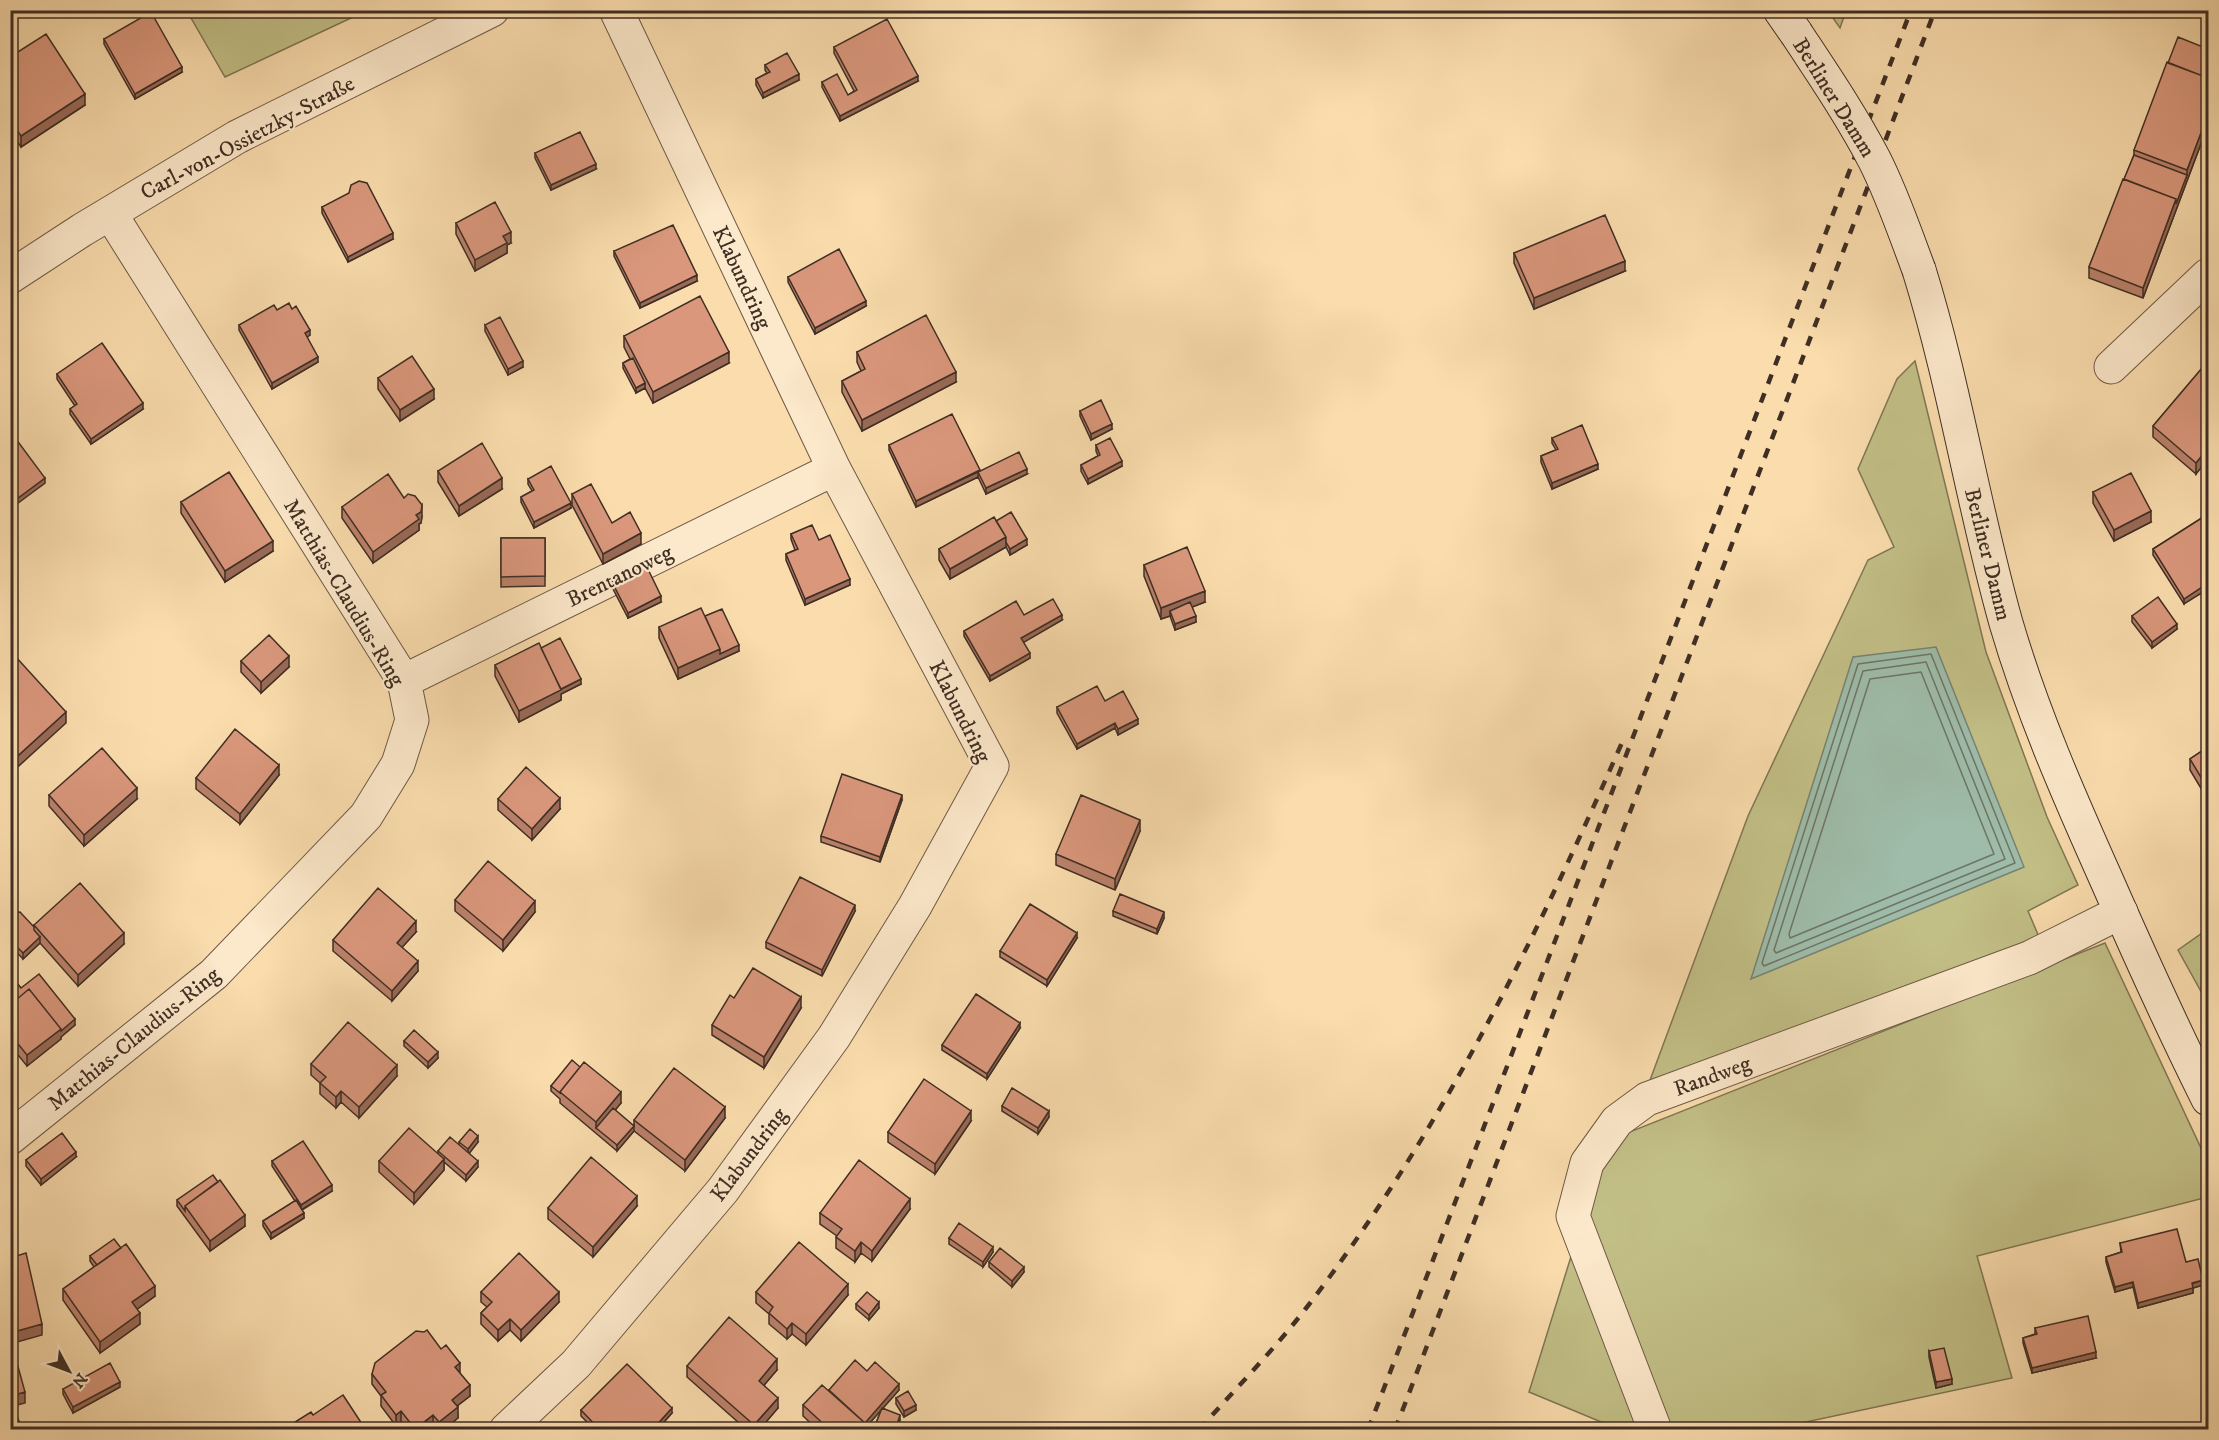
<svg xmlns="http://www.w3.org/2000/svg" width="2219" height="1440" font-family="'IM FELL DW Pica',serif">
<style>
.green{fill:#c2bf86;stroke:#807655;stroke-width:1.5}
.water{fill:#9ebca9;stroke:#788374;stroke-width:1.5}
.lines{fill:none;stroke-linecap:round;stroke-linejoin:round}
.shore{stroke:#6e7566;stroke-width:1.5}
.street-casing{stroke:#6e5a46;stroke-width:35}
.secondary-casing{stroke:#3f2e24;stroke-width:35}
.street{stroke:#fce8ca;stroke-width:33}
.secondary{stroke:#fce8ca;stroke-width:33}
.rail{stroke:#3f2e24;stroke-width:4.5;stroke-dasharray:10 10;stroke-linecap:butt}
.secondary-bridge-casing{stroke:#3f2e24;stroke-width:35;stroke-linecap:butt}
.secondary-bridge{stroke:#fce8ca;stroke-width:33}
.wall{fill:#bb826b;stroke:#3f2e24;stroke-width:1.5}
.shaded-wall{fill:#996a57;stroke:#3f2e24;stroke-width:1.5}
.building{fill:#da977c;stroke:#3f2e24;stroke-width:1.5}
.labels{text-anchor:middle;stroke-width:4.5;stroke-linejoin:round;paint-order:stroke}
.street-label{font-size:22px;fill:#3f2e24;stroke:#fce8ca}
</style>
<rect width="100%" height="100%" fill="#fadcad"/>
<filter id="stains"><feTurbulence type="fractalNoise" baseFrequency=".00333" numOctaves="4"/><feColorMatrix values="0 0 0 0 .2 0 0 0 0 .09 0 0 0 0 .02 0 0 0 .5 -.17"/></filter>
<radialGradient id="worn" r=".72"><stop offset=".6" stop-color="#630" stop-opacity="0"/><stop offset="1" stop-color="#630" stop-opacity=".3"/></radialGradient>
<path class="green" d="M187,11H366L225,77Z
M1828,11H1846L1840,28Z
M1915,361L1986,652L2047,817L2078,885L2028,911L2039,937L1646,1091L1748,816L1868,560L1894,547L1858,469L1897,379Z
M2208,929V1004L2178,950Z
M2105,943L2208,1163V1197L1977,1256L2012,1378L1769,1430L1618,1429L1529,1392L1596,1176L1627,1133Z"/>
<path class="water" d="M1936,647L2024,867L1751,979L1853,657Z"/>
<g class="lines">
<path class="shore" d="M1931,654L2015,863L1764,966L1762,963L1858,664Z
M1926,662L2005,859L1776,953L1774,950L1863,671Z
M1921,672L1994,854L1790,938L1789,934L1870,679Z"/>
<defs>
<path id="street" d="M10,277L82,230L237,137L492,10
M2111,367L2208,275
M404,681L834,469
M10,1138L214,974L366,816L398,764L412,720L404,681L110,213
M506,1430L576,1364L723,1190L834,1037L915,906L992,766L834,469L616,10
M1655,1430L1573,1216L1587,1163L1617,1121L1647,1099L2029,958L2121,912"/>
<path id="secondary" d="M1780,10L1796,33
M1919,270C1955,386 1973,506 2006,623C2032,712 2069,796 2107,881C2139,954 2172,1027 2208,1099"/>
</defs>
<use href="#street" class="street-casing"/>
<use href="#secondary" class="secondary-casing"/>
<use href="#street" class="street"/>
<use href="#secondary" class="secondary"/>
<path class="rail" d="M1199,1430C1235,1389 1274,1350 1307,1307C1440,1134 1537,937 1624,738
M1368,1430L1911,10
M1395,1430L1935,10"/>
<defs>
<path id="secondary-bridge" d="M1796,33C1823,74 1851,115 1874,159C1892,194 1905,233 1919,270"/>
</defs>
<use href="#secondary-bridge" class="secondary-bridge-casing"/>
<use href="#secondary-bridge" class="secondary-bridge"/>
</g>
<path class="wall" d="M104,39L182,72L135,99L104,44Z
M834,47L918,81L840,121L822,87V82L848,95L854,91L834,53Z
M10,57L85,105L21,147L10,131Z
M765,65L799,80L763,98L756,85V79L767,73L765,70Z
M2208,125L2143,298L2089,278V267L2134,155V150Z
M535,153L596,169L551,190L535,158Z
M322,207L393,239L348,262L322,213Z
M456,223L511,243L507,245V253L475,271L456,234Z
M614,251L697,281L640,308L614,256Z
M1514,253L1625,271L1534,309L1514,263Z
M788,277L866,306L815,334L788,282Z
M277,310L310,335L307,337L318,362L272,389L239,330V325Z
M485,325L523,367L508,375L485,331Z
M624,336L729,363L653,403L645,388L636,393L623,368V363L630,359L624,347Z
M857,352L956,382L862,431L842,392V381L861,371L857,362Z
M2208,361L2196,474L2153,437V426Z
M57,374L143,409L91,444L70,414V409L75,406L57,379Z
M378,378L434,399L400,421L378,389Z
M1080,411L1112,429L1091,440L1080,416Z
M1552,438L1598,469L1552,489L1541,462V456L1556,450L1552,443Z
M889,445L980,471L1027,474L986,494L978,477L916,507L889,450Z
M1096,445L1122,466L1088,484L1081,471V465L1098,456L1096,451Z
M438,471L502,489L459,516L438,482Z
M528,479L571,508L534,528L521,502V497L532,491L528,484Z
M2093,492L2151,522L2114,541L2093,503Z
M572,494L612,523L641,544L603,564L572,505Z
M404,498L422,516L421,523L419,524V530L373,563L342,518V507Z
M181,502L273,551L225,582L181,513Z
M2208,514L2184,604L2153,555V549Z
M996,521L1027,545L1010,555L1006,547L950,579L939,560V549Z
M791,534L819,540L850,585L805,605L786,560V554L795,550L791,539Z
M501,538H545V586L501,587Z
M1144,565L1205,602L1192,607L1196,622L1175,630L1170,616L1161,619L1144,576Z
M612,582L661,602L628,618L612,587Z
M1024,615L1062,620L1023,642L1030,658L990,681L964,636V631Z
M705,616L739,651L678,679L659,638V627Z
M2132,616L2177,629L2152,648L2132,622Z
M541,648L581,684L561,694V700L519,722L495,676V665Z
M241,661L289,667L261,693L241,672Z
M1105,701L1138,724L1118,735L1115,728L1077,749L1057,713V707Z
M2208,747V800L2190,770V759Z
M279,775L240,824L196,789V778Z
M49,795L137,799L84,846L49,806Z
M498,799L560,809L532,840L498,810Z
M902,800L880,862L821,842V836Z
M1140,831L1115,890L1056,865V854Z
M455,900L535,912L503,951L455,911Z
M855,911L822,976L766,948V942Z
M1113,911L1164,918L1157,934L1113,916Z
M10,913L34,927V925L124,944L78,986L40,943L23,959L10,945Z
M416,932L402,947L418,971L392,1001L333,951V940Z
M1077,938L1047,986L1000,957V951Z
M10,975L21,988L75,1025L61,1037V1039L27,1066L10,1045Z
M801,1008L764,1068L712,1035V1025Z
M1020,1028L987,1079L942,1050V1045Z
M404,1041L438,1058L428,1068L404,1046Z
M311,1064L397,1076L359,1118L341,1102L336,1108L320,1094V1083L311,1075Z
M551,1086L621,1103L615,1110L634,1126V1120L725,1118L685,1171L634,1131L617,1151L560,1103V1099L551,1091Z
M1002,1106L1049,1117L1038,1134L1002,1111Z
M971,1121L935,1174L888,1142V1132Z
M459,1142H478L469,1153L478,1167L466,1181L444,1162V1170L414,1204L379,1172V1161L438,1154V1151L459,1145Z
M76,1157L41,1185L26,1166V1160Z
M272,1161L332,1191L302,1210L304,1218L271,1239L263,1226V1221L295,1201L272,1166Z
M218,1182L245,1226L210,1251L177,1206V1200Z
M637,1206L593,1257L548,1219V1208Z
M910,1209L872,1261L861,1253L855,1262L836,1248V1237L837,1236L820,1224V1213Z
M949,1238L993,1252L983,1267L949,1244Z
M2120,1243L2186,1262L2203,1285L2193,1288V1293L2138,1308L2133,1287L2115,1292L2106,1262V1257L2121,1252Z
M90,1256L155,1296L137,1309L140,1324L100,1353L63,1300V1289L94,1267L90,1261Z
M989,1262L1024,1272L1012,1287L989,1267Z
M481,1292L559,1302L521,1341L510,1330L498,1341L481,1324V1313L487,1307L481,1302Z
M756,1292L848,1295L806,1345L792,1334L787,1339L769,1324V1314L756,1303Z
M856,1304L879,1308L869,1320L856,1309Z
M2035,1328L2096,1358L2032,1373L2023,1343V1338L2035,1334Z
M1929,1351L1952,1384L1936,1388L1929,1357Z
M2208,1362V1383L2205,1368V1363Z
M687,1366L777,1370L764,1385L778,1408L759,1430H747L687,1377Z
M867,1371L899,1390L883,1408L900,1420L897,1430H875V1426L881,1410L867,1426V1430H818L803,1416V1405L829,1390Z
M372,1374H460L470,1396L457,1406L458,1418L443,1430H436L433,1426L428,1430H407L401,1422L396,1426L381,1406V1396L372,1384Z
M120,1387L73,1413L63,1394V1389Z
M896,1398L916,1410L904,1417L896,1404Z
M581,1410L672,1413L657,1430H595L581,1416Z"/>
<path class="shaded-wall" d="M182,67V72L135,99V94Z
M799,74V80L763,98V93Z
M918,76V81L840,121V116Z
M85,94V105L21,147V136Z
M2208,114V125L2143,298V288L2176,199L2187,175V170Z
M596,164V169L551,190V185Z
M511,232V243L507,245V253L475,271V260L503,236Z
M393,233V239L348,262V257Z
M1625,261V271L1534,309V298Z
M697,275V281L640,308V303Z
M866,301V306L815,334V328Z
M310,330V335L305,339V333Z
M729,352V363L653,403V392Z
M318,357V362L272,389V383Z
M523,361V367L508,375V369Z
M956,372V382L862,431V420Z
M645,383V388L636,393V388Z
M434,389V399L400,421V410Z
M143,403V409L91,444V439Z
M1112,424V429L1091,440V434Z
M2208,448V459L2196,474V463Z
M1122,461V466L1088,484V479Z
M1598,464V469L1552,489V483Z
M1027,469V474L986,494V488Z
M978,472V477L916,507V501Z
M45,478V483L10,509V504Z
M502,478V489L459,516V506Z
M571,503V508L534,528V522Z
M422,505V516L421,523L419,524V530L373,563V552L416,515Z
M2151,511V522L2114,541V530Z
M641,533V544L603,564V554Z
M1006,537V547L950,579V569Z
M1027,539V545L1010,555V549Z
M273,541V551L225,582V571Z
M850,579V585L805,605V599Z
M2208,583V589L2184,604V599Z
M1205,591V602L1172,615L1170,611V616L1161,619V608Z
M661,596V602L628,618V613Z
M1062,615V620L1021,644V638Z
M1196,616V622L1175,630V624Z
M2177,624V629L2152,648V642Z
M739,645V651L678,679V668L720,649Z
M1030,653V658L990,681V676Z
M289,656V667L261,693V682Z
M581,679V684L561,694V700L519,722V711Z
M66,712V723L10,774V763Z
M1138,719V724L1118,735V729Z
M1115,723V728L1077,749V744Z
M279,765V775L240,824V814Z
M137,788V799L84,846V835Z
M902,795V800L880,862V857Z
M560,798V809L532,840V829Z
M1140,820V831L1115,890V879Z
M535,901V912L503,951V940Z
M855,905V911L822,976V970Z
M1164,912V918L1157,934V929Z
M416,921V932L397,953V943Z
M124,933V944L78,986V975Z
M1077,933V938L1047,986V980Z
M40,937V943L23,959V953Z
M418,961V971L392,1001V991Z
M801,997V1008L764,1068V1057Z
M75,1019V1025L61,1037V1039L27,1066V1055L61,1029Z
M1020,1023V1028L987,1079V1074Z
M438,1052V1058L428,1068V1062Z
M397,1065V1076L359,1118V1107Z
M341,1091V1102L336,1108V1097Z
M621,1092V1103L599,1130L596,1128V1122Z
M725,1107V1118L685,1171V1160Z
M971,1111V1121L935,1174V1164Z
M1049,1111V1117L1038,1134V1128Z
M634,1126V1131L617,1151V1145Z
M478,1136V1142L468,1155V1149Z
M76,1152V1157L41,1185V1179Z
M444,1159V1170L414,1204V1193Z
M478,1161V1167L466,1181V1175Z
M332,1185V1191L301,1210V1205Z
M637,1196V1206L593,1257V1247Z
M910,1199V1209L872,1261V1251Z
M304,1213V1218L271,1239V1233Z
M245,1215V1226L210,1251V1241Z
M861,1242V1253L855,1262V1251Z
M993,1247V1252L983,1267V1262Z
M1024,1267V1272L1012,1287V1281Z
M2203,1280V1285L2193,1288V1293L2138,1308V1303Z
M2133,1282V1287L2115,1292V1287Z
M848,1284V1295L806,1345V1334Z
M155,1286V1296L132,1313V1302Z
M559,1292V1302L521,1341V1330Z
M879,1302V1308L869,1320V1315Z
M140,1313V1324L100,1353V1342Z
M510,1319V1330L498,1341V1330Z
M792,1323V1334L787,1339V1329Z
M42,1324V1335L10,1344V1333Z
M2096,1352V1358L2032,1373V1368Z
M777,1359V1370L759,1391V1381Z
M460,1363V1374L455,1367Z
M1952,1379V1384L1936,1388V1382Z
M120,1382V1387L73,1413V1407Z
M899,1384V1390L867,1426V1430H862V1426Z
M470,1385V1396L452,1410V1400Z
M25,1392V1403L10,1407V1396Z
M778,1398V1408L759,1430H754V1425Z
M916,1405V1410L904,1417V1411Z
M458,1407V1418L443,1430H439V1422Z
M672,1408V1413L657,1430H652Z
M401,1411V1422L396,1426V1415Z
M433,1415V1426L428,1430H415Z
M900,1415V1420L897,1430H895Z"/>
<path class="building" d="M151,12L182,67L135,94L104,39Z
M887,19L918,76L840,116L822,82L837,74L848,95L857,90L834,47Z
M46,34L85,94L21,136L10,120V57Z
M2178,37L2208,49V78L2168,63Z
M787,53L799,74L763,93L756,79L770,72L765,65Z
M2167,62L2208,78V114L2187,170L2134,150Z
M580,132L596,164L551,185L535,153Z
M2134,155L2187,175L2176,204V199L2124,179Z
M2123,179L2176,199L2143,288L2089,267Z
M359,181L367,183L393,233L348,257L322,207L349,193L351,185Z
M495,202L511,232L503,236L507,243L475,260L456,223Z
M1605,215L1625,261L1534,298L1514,253Z
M673,225L697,275L640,303L614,251Z
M839,249L866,301L815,328L788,277Z
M700,296L729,352L653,392L624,336Z
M289,303L292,309L296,306L310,330L305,333L318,357L272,383L239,325L274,305L277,310Z
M926,315L956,372L862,420L842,381L865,369L857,352Z
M500,317L523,361L508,369L485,325Z
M102,343L143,403L91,439L70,409L77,404L57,374Z
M412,356L434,389L400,410L378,378Z
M633,358L645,383L636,388L623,363Z
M2208,361V448L2196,463L2153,426Z
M1101,400L1112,424L1091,434L1080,411Z
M952,414L980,470L916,501L889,445Z
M1582,425L1598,464L1552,483L1541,456L1558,449L1552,438Z
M10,431L45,478L10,504Z
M1110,438L1122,461L1088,479L1081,465L1100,455L1096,445Z
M482,443L502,478L459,506L438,471Z
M1019,452L1027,469L986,488L978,472Z
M551,466L571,503L534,522L521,497L534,490L528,479Z
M229,472L273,541L225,571L181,502Z
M2131,473L2151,511L2114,530L2093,492Z
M388,474L404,498L408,494L415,496L422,505L421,512L416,515L419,519L373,552L342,507Z
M591,484L612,523L630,512L641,533L603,554L572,494Z
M1011,512L1027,539L1010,549L1006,542V537L996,521Z
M2208,514V583L2184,599L2153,549Z
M994,517L1006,537L950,569L939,549Z
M812,525L819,540L830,535L850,579L805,599L786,554L798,549L791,534Z
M501,538H545V576L501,577Z
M1187,547L1205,591L1161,608L1144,565Z
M646,565L661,596L628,613L612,582Z
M2158,597L2177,624L2152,642L2132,616Z
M1053,599L1062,615L1021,638L1030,653L990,676L964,631L1016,601L1024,615Z
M1190,602L1196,616L1175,624L1170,611Z
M701,608L720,649L678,668L659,627Z
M722,609L739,645L720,654V649L705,616Z
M269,635L289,656L261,682L241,661Z
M560,638L581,679L561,689L541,648Z
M539,643L561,690L519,711L495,665Z
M15,656L66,712L10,763V661Z
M1097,686L1105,701L1123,691L1138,719L1118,729L1115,723L1077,744L1057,707Z
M235,729L279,765L240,814L196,778Z
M2208,747V789L2190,759Z
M102,748L137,788L84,835L49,795Z
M526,767L560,798L532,829L498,799Z
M842,774L902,795L880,857L821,836Z
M1081,795L1140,820L1115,879L1056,854Z
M488,861L535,901L503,940L455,900Z
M800,877L855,905L822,970L766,942Z
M80,883L124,933L78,975L34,925Z
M378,888L416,921L397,943L418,961L392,991L333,940Z
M1120,894L1164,912L1157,929L1113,911Z
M1030,904L1077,933L1047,980L1000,951Z
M20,912L34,927V930L40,937L23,953L10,940V913Z
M753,968L801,997L764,1057L712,1025L730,995L734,998Z
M39,974L75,1019L61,1031V1029L29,989L10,1005V975L21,988Z
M29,989L61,1029L27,1055L10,1034V1005Z
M976,994L1020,1023L987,1074L942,1045Z
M348,1022L397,1065L359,1107L341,1091L336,1097L320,1083L326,1077L311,1064Z
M414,1030L438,1052L428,1062L404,1041Z
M572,1060L580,1067L560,1092V1093L551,1086Z
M584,1062L621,1092L596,1122L560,1092Z
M674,1068L725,1107L685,1160L634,1120Z
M924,1079L971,1111L935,1164L888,1132Z
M1012,1088L1049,1111L1038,1128L1002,1106Z
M613,1108L634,1126L617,1145L596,1128Z
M409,1128L444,1159L414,1193L379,1161Z
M470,1129L478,1136L468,1149L459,1142Z
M62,1133L76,1152L41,1179L26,1160Z
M450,1137L478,1161L466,1175L438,1151Z
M303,1141L332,1185L301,1205L272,1161Z
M591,1157L637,1196L593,1247L548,1208Z
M859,1160L910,1199L872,1251L861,1242L855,1251L836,1237L842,1229L820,1213Z
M213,1175L218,1182L185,1206V1211L177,1200Z
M220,1180L245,1215L210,1241L185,1206Z
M296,1200L304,1213L271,1233L263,1221Z
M959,1223L993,1247L983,1262L949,1238Z
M2177,1229L2186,1262L2198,1259L2203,1280L2192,1283L2193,1288L2138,1303L2133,1282L2115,1287L2106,1257L2122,1252L2120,1243Z
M114,1239L121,1248L97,1265L90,1256Z
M799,1242L848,1284L806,1334L792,1323L787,1329L769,1313L773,1307L756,1292Z
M126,1244L155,1286L132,1302L140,1313L100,1342L63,1289Z
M1000,1248L1024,1267L1012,1281L989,1262Z
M26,1253L42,1324L10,1333V1258Z
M519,1253L559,1292L521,1330L510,1319L498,1330L481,1313L492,1302L481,1292Z
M867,1292L879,1302L869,1315L856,1304Z
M2088,1316L2096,1352L2032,1368L2023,1338L2037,1334L2035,1328Z
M729,1317L777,1359L759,1381L778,1398L754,1425L687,1366Z
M427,1330L441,1349L446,1345L460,1363L455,1367L470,1385L452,1400L458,1407L439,1422L433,1415L415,1429L401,1411L396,1415L381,1395L386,1392L372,1374L375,1363L416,1331L424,1332Z
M1944,1348L1952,1379L1936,1382L1929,1351Z
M14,1352L25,1392L10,1396V1353Z
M855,1360L867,1371L875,1362L899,1384L865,1423L829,1390Z
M2208,1362V1378L2205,1363Z
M110,1363L120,1382L73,1407L63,1389Z
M627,1364L672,1408L652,1430H600L581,1410Z
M822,1385L867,1425L863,1430H830L803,1405Z
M908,1391L916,1405L904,1411L896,1398Z
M343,1395L366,1430H289L287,1427L311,1412L313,1415Z
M882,1408L900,1415L895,1430H884L875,1426Z
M16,1414L23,1430H10V1417Z"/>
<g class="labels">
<g class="street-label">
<text transform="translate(1835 97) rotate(58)" y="8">Berliner Damm</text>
<text transform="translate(247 137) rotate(-28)" y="8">Carl-von-Ossietzky-Straße</text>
<text transform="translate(743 277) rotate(65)" y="8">Klabundring</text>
<text transform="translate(1989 554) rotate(76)" y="8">Berliner Damm</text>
<text transform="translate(619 575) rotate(-26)" y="8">Brentanoweg</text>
<text transform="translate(345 592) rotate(59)" y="8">Matthias-Claudius-Ring</text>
<text transform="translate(961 711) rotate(63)" y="8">Klabundring</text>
<text transform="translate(133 1038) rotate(-39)" y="8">Matthias-Claudius-Ring</text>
<text transform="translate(1712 1075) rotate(-20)" y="8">Randweg</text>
<text transform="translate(748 1154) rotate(-53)" y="8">Klabundring</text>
</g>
</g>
<rect width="2219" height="1440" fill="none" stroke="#fadcad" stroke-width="36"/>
<rect x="12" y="12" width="2195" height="1416" fill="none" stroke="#3f2e24" stroke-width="3"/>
<rect x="18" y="18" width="2183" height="1404" fill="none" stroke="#3f2e24" stroke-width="1.5"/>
<g transform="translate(69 1371) rotate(131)" stroke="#fce8ca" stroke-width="4.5" paint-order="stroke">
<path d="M0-4.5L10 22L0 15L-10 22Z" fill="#3f2e24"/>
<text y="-9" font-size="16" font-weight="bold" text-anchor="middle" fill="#3f2e24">N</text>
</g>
<rect width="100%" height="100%" filter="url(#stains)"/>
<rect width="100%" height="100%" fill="url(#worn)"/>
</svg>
